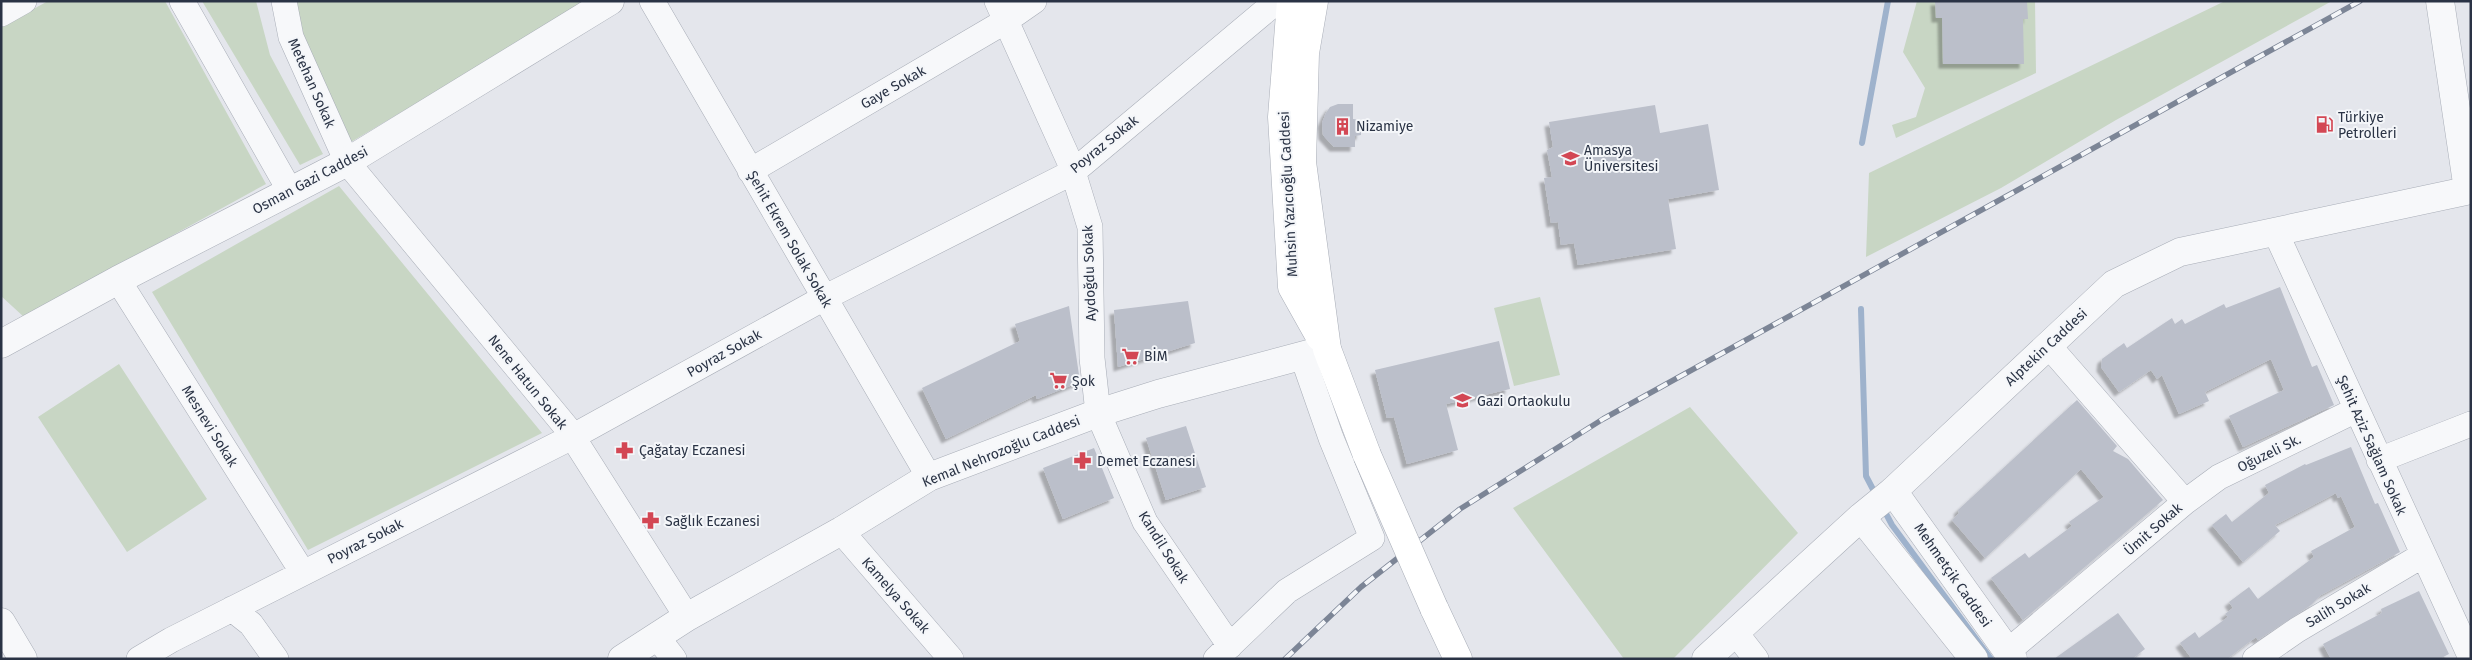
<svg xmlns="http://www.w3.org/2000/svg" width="2472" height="660" font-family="'Fira Sans',sans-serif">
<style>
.green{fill:#c8d6c4}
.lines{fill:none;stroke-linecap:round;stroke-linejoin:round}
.stream{stroke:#9eb2cc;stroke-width:6}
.building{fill:#bbbfca;filter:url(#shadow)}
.minor-casing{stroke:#a8adb7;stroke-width:26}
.tertiary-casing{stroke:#a8adb7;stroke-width:29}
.secondary-casing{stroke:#a8adb7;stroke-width:29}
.minor{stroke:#f7f8fa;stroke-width:25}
.tertiary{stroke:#f7f8fa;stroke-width:28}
.secondary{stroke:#fff;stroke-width:28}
.rail-casing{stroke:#7c8596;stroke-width:5.5}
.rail{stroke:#f4f6f9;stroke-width:4;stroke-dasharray:11;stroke-linecap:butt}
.secondary-bridge-casing{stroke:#a8adb7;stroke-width:29;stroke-linecap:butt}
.secondary-bridge{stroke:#fff;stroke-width:28}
.labels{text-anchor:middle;stroke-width:4;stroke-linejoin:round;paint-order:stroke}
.street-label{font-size:14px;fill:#2a3345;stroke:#f4f6f9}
.poi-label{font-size:14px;fill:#2a3345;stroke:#f4f6f9;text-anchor:start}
</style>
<defs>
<filter id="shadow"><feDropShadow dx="-4.5" dy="4.5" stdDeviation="1" flood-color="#0004"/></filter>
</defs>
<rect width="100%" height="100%" fill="#e4e6ec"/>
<path class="green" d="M48,1H165L266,184L24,317L1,296V27Z
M202,1H256L270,55L323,154L300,165Z
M296,1H589L351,142L306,46Z
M1917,1H2035L2036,73L1896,138L1892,125L1916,117L1925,88L1903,52Z
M2225,1H2332L2116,120L2001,188L1866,257L1869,173Z
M339,186L542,433L308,550L152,292Z
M1540,297L1560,375L1514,386L1494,308Z
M119,364L207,499L127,552L38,417Z
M1690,407L1798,533L1673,659H1624L1513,508Z"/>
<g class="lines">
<path class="stream" d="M1862,143L1888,1
M1861,309L1866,476L1877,497
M1883,508L1892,525L1991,659"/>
</g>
<path class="building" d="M1935,1H2027L2028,19H2023L2024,64H1943L1942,18H1936Z
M1338,104H1353V119L1361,120V135L1355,136V147H1334L1323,135L1322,123L1326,113L1330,107Z
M1655,105L1660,133L1708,124L1719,190L1668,199L1676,249L1578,265L1574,243L1561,245L1558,222L1551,223L1544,178L1552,177L1547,150L1553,147L1549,122Z
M2280,287L2312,367L2317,365L2334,405L2243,447L2229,416L2284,390L2271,359L2205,392L2209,401L2179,414L2162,375L2157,379L2151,370L2119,392L2101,367L2102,359L2124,343L2127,348L2172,318L2175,324L2182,319L2185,324L2224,304L2226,308Z
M1188,301L1195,343L1118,367L1114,310Z
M1069,306L1080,382L1037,399L1036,395L946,439L922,388L1020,341L1015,324Z
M1499,341L1510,389L1446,404L1458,450L1407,464L1394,417L1387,418L1375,370Z
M2077,400L2117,446L2113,451L2128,459L2163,500L2023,620L1991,578L2025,553L2029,558L2072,526L2069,522L2104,497L2081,469L1985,558L1952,520L1959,513L1958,510Z
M1186,426L1206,487L1166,500L1146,438Z
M2351,447L2375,504L2378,503L2400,552L2321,595L2311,605L2258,640L2256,637L2227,659H2192L2180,643L2195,632L2199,638L2228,617L2225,614L2233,608L2229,602L2249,587L2258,599L2314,557L2311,551L2355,527L2341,496L2338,498L2336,493L2275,525L2280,531L2243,562L2212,525L2226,514L2232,522L2269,493L2265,485L2305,464L2306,465Z
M1094,448L1114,498L1063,519L1043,468Z
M2419,591L2449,654L2439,659H2331L2323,644L2382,613L2381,609Z
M2118,613L2145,649L2132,659H2054Z"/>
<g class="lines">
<defs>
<path id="minor" d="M182,1L290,191
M284,1L291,37L347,162L567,428L687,617
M652,1L929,477
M997,1L1071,165L1090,227L1092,358L1098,413L1145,522L1230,646
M1,14L24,1
M750,171L1004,22L1034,1
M2275,231L2471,658
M118,280L303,573
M2379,460L2471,424
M2185,502L2219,477L2356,410
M841,531L951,659
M232,609L251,624L276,659
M1735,632L1756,659
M657,637L674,659
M2007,652L2185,502L2048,345
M139,659L171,640L572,437L824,298L1073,172L1277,1
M1216,659L1287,591L1372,538L1331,438L1302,355
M2255,659L2297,630L2423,555"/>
<path id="tertiary" d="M2440,1L2468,190
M1,344L118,280L347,162L610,1
M1893,491L2013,659
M1861,517L1974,659
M1,622L23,659
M622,659L687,617L841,531L929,477L1098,413L1158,394L1327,349
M1706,659L1861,517L1893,491L2114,284L2180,252L2471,190"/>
<path id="secondary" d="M1291,1L1282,117L1292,287L1320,337
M1314,1L1305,53L1302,162L1327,349L1367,455
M1434,608L1458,659"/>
</defs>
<use href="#minor" class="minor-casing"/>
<use href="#tertiary" class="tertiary-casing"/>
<use href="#secondary" class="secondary-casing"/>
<use href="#minor" class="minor"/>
<use href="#tertiary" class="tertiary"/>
<use href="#secondary" class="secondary"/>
<defs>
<path id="rail" d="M1285,659L1361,587L1460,509L1603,419L2360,1"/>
</defs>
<use href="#rail" class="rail-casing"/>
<use href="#rail" class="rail"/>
<defs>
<path id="secondary-bridge" d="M1367,455L1434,608"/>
</defs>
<use href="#secondary-bridge" class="secondary-bridge-casing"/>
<use href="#secondary-bridge" class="secondary-bridge"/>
</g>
<defs>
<symbol id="fuel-bare" viewBox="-9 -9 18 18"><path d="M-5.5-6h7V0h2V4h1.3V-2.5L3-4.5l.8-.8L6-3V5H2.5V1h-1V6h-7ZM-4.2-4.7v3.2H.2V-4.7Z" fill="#d34754" stroke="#f4f6f9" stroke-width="2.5" paint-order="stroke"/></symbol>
<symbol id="building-bare" viewBox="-9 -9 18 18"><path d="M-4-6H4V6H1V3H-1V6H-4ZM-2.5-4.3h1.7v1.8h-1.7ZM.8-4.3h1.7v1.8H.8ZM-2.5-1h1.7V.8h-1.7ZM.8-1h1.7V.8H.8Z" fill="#d34754" stroke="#f4f6f9" stroke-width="2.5" paint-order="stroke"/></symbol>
<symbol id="university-bare" viewBox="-9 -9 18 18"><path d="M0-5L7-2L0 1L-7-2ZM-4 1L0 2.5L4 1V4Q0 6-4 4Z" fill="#d34754" stroke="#f4f6f9" stroke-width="2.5" paint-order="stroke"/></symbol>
<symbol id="supermarket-bare" viewBox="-9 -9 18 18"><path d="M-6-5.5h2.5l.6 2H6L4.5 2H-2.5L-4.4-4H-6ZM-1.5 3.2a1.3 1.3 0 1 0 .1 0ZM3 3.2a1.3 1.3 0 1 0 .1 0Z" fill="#d34754" stroke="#f4f6f9" stroke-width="2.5" paint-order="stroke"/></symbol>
<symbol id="school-bare" viewBox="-9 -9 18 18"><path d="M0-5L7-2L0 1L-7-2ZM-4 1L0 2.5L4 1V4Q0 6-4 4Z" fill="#d34754" stroke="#f4f6f9" stroke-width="2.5" paint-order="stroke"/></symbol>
<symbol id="pharmacy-bare" viewBox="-9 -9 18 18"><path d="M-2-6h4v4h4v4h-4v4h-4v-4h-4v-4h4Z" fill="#d34754" stroke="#f4f6f9" stroke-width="2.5" paint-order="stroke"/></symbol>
</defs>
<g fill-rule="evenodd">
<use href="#fuel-bare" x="2312" y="112" width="25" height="25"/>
<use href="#building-bare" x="1330" y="114" width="25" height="25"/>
<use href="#university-bare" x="1558" y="146" width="25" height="25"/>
<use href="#supermarket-bare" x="1118" y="344" width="25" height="25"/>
<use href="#supermarket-bare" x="1046" y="368" width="25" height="25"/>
<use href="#school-bare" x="1450" y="388" width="25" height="25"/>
<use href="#pharmacy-bare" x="612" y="438" width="25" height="25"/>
<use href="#pharmacy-bare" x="1070" y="448" width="25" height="25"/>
<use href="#pharmacy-bare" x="638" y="508" width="25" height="25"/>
</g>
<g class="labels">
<g class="street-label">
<text transform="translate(312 83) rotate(66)" y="5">Metehan Sokak</text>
<text transform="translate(893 87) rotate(-30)" y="5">Gaye Sokak</text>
<text transform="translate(1104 144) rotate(-39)" y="5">Poyraz Sokak</text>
<text transform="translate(310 180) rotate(-28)" y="5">Osman Gazi Caddesi</text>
<text transform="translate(1288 194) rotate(-93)" y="5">Muhsin Yazıcıoğlu Caddesi</text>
<text transform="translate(790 239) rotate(60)" y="5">Şehit Ekrem Solak Sokak</text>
<text transform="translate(1089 273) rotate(-92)" y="5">Aydoğdu Sokak</text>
<text transform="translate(2046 347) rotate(-43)" y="5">Alptekin Caddesi</text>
<text transform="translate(724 353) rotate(-29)" y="5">Poyraz Sokak</text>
<text transform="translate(528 382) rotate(51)" y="5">Nene Hatun Sokak</text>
<text transform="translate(210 426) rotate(58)" y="5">Mesnevi Sokak</text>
<text transform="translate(2372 445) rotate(66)" y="5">Şehit Aziz Sağlam Sokak</text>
<text transform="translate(1001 451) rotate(-22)" y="5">Kemal Nehrozoğlu Caddesi</text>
<text transform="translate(2269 453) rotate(-26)" y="5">Oğuzeli Sk.</text>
<text transform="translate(2153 529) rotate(-41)" y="5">Ümit Sokak</text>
<text transform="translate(365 541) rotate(-27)" y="5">Poyraz Sokak</text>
<text transform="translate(1164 547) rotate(58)" y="5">Kandil Sokak</text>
<text transform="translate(1953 575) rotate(55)" y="5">Mehmetçik Caddesi</text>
<text transform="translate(896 595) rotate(49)" y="5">Kamelya Sokak</text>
<text transform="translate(2338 605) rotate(-31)" y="5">Salih Sokak</text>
</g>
<g class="poi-label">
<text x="2338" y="122">Türkiye<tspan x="2338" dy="16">Petrolleri</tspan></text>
<text x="1356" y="131">Nizamiye</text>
<text x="1584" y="155">Amasya<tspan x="1584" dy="16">Üniversitesi</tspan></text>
<text x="1144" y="361">BİM</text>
<text x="1072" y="386">Şok</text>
<text x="1477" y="406">Gazi Ortaokulu</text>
<text x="639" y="455">Çağatay Eczanesi</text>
<text x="1097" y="466">Demet Eczanesi</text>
<text x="665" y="526">Sağlık Eczanesi</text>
</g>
</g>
<rect width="2472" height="660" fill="none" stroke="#2a3345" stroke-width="5"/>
</svg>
